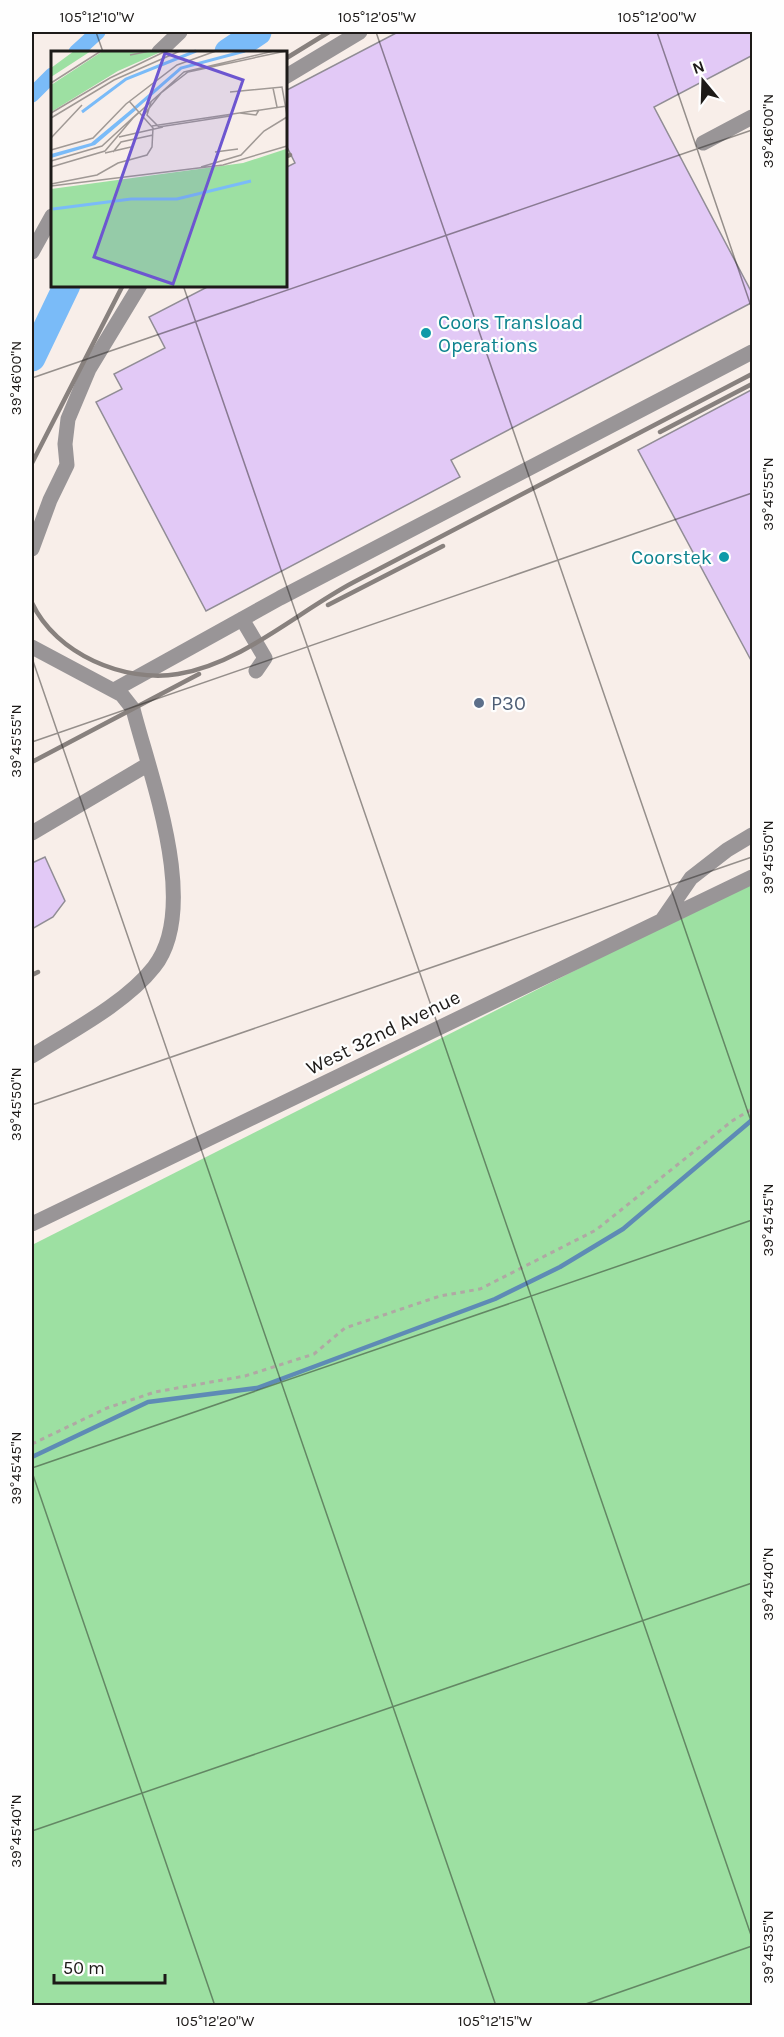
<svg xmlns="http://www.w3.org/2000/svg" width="784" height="2037" font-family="Karla,sans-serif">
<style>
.green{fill:#9de0a2}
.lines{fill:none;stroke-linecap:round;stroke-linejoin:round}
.stream{stroke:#5e8bb5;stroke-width:4.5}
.canal{stroke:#7abbf8;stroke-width:15}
.river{stroke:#7abbf8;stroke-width:27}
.building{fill:#e2c9f6;stroke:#918d95;stroke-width:1.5}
.path{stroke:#b0a8a4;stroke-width:3;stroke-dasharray:4.5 4.5;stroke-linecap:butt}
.minor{stroke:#999597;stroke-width:15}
.rail{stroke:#88817e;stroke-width:4.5}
.ticks{fill:none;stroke:#1d1a18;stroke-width:1.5;stroke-opacity:0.45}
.culture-dot{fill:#0f9aa8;stroke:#fefefe;stroke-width:2}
.service-dot{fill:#5c6f8a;stroke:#fefefe;stroke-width:2}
.labels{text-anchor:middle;stroke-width:4.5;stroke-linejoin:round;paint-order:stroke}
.culture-label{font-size:20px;fill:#0d838f;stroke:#fefefe;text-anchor:start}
.service-label{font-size:20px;fill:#4e5e75;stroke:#fefefe;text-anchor:start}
.street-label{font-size:20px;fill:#1d1a18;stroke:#fefefe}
.inset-river{fill:none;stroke:#7abbf8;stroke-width:3}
.inset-road{fill:none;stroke:#a09995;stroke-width:1.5}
.view{fill:#6d56d0;fill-opacity:0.15;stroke:#6d56d0;stroke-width:3}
.inset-edge{fill:none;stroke:#1d1a18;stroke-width:3}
.neatline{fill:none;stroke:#1d1a18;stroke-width:2}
.ticks-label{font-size:15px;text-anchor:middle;fill:#1d1a18}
</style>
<rect width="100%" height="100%" fill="#f8eee9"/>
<path class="green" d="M752,881V2005L32,2006V1245Z"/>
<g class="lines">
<path class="stream" d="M32,1457L148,1402L257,1388L495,1299L560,1267L623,1229L752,1120"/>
<path class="canal" d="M76,52L98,32
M32,95L52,75"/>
<path class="river" d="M228,52L258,32
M32,358L67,285"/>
</g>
<path class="building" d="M398,32H753V55L654,107L753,295V302L451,460L460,477L206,611L96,402L122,389L114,374L165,348L149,317L211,285H285V168L295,163L285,143V91Z
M753,389V664L638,450Z
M45,857L65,901L53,917L32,929V863Z"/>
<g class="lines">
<path class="path" d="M32,1444L107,1408L155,1392L245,1376L314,1354L345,1328L440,1296L480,1289L596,1230L732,1121L752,1109"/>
<path class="minor" d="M159,52L180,32
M285,77L360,32
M703,143L752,117
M32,252L52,216
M32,549L50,500L67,465L65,444L68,419L89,369L140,285
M242,619L265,658L256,671
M32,647L122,695L133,709C150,776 201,907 154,967C126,1003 70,1032 32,1056
M114,690L280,598L752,352
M32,833L147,765
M662,920L691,878L727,850L752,835
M32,1224L752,877"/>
<path class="rail" d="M285,59L329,32
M285,157L290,155
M660,432L752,384
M32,463L123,285
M32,603C56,654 124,683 178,674C243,663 297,612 354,582C486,512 620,444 752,374
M328,605L443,546
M32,762L199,674
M32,975L38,972"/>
</g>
<path class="ticks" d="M96,32L103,52M376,32L752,1124M657,32L752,309M183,285L752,1938M32,378L752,130M32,658L496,2006M32,742L752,493M32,1105L752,857M32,1468L752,1220M32,1472L215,2006M32,1831L752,1583M580,2006L752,1946"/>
<g class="culture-dot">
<circle cx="426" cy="333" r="6"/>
<circle cx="724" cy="557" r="6"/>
</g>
<circle class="service-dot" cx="479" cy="703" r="6"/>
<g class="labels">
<g class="culture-label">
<text x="438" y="329">Coors Transload<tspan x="438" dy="23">Operations</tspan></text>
<text x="712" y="564" text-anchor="end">Coorstek</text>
</g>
<g class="service-label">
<text x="491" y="710">P30</text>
</g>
<g class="street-label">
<text transform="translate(383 1032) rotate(-26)" y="7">West 32nd Avenue</text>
</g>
</g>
<g transform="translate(51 51)">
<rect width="236" height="236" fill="#f8eee9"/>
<path d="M23,0H40L0,26V17ZM52,0H112L67,20L0,61V34ZM235,98V235H0V138L192,112Z" fill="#9de0a2"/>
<path d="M82,57L85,59L44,94L0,107V103L40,92Z" fill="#7abbf8"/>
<path class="inset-river" d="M83,58L130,17L194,0M31,61L75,28L145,0M2,158L80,148H126L200,130"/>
<path class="inset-road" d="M79,4L99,0M0,32L50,0M222,37L226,56M179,41L231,36L236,64M100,51L96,64L108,76L179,65M0,62L59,27L115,0M189,62L205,64L208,59M92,65L110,42L137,21L235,0M0,67L63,29L129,0M101,75L236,55M68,86L112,76M0,87L31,54M0,99L42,87L75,53L126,14L165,0M62,101L70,91L102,84M164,101L187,98M54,102L80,96M0,110L51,95L88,61M0,116L54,100L82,67L133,21L223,0M150,116L190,104L213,80L236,66M0,133L46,124L67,112L96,104L101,96L102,77L78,50M0,135L172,114L236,95"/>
<path class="view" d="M114,2L192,29L122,233L43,206Z"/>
<rect width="236" height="236" class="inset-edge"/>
</g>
<rect width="784" height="2037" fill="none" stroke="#fefefe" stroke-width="66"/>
<g transform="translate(703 81) rotate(341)" stroke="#fefefe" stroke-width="4.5" paint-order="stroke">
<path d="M0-4.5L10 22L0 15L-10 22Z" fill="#1d1a18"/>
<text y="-9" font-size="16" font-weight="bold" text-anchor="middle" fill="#1d1a18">N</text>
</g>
<path d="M54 1974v9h111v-9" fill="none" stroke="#1d1a18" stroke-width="3"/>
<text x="63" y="1974" font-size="18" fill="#1d1a18" stroke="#fefefe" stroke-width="4.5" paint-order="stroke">50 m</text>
<rect x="33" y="33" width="718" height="1971" class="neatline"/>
<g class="ticks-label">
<text x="97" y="22">105°12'10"W</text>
<text x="377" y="22">105°12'05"W</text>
<text x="657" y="22">105°12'00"W</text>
<text transform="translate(768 131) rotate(-90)" y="5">39°46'00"N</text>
<text transform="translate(16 378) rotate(-90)" y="5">39°46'00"N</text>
<text transform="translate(768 494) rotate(-90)" y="5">39°45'55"N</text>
<text transform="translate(16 741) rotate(-90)" y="5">39°45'55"N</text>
<text transform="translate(768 857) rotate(-90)" y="5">39°45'50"N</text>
<text transform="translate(16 1104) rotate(-90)" y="5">39°45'50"N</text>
<text transform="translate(768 1220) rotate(-90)" y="5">39°45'45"N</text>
<text transform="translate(16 1468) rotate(-90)" y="5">39°45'45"N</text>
<text transform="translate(768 1584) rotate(-90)" y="5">39°45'40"N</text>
<text transform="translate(16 1831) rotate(-90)" y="5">39°45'40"N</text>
<text transform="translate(768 1947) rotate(-90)" y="5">39°45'35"N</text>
<text x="215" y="2026">105°12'20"W</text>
<text x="495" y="2026">105°12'15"W</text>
</g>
</svg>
